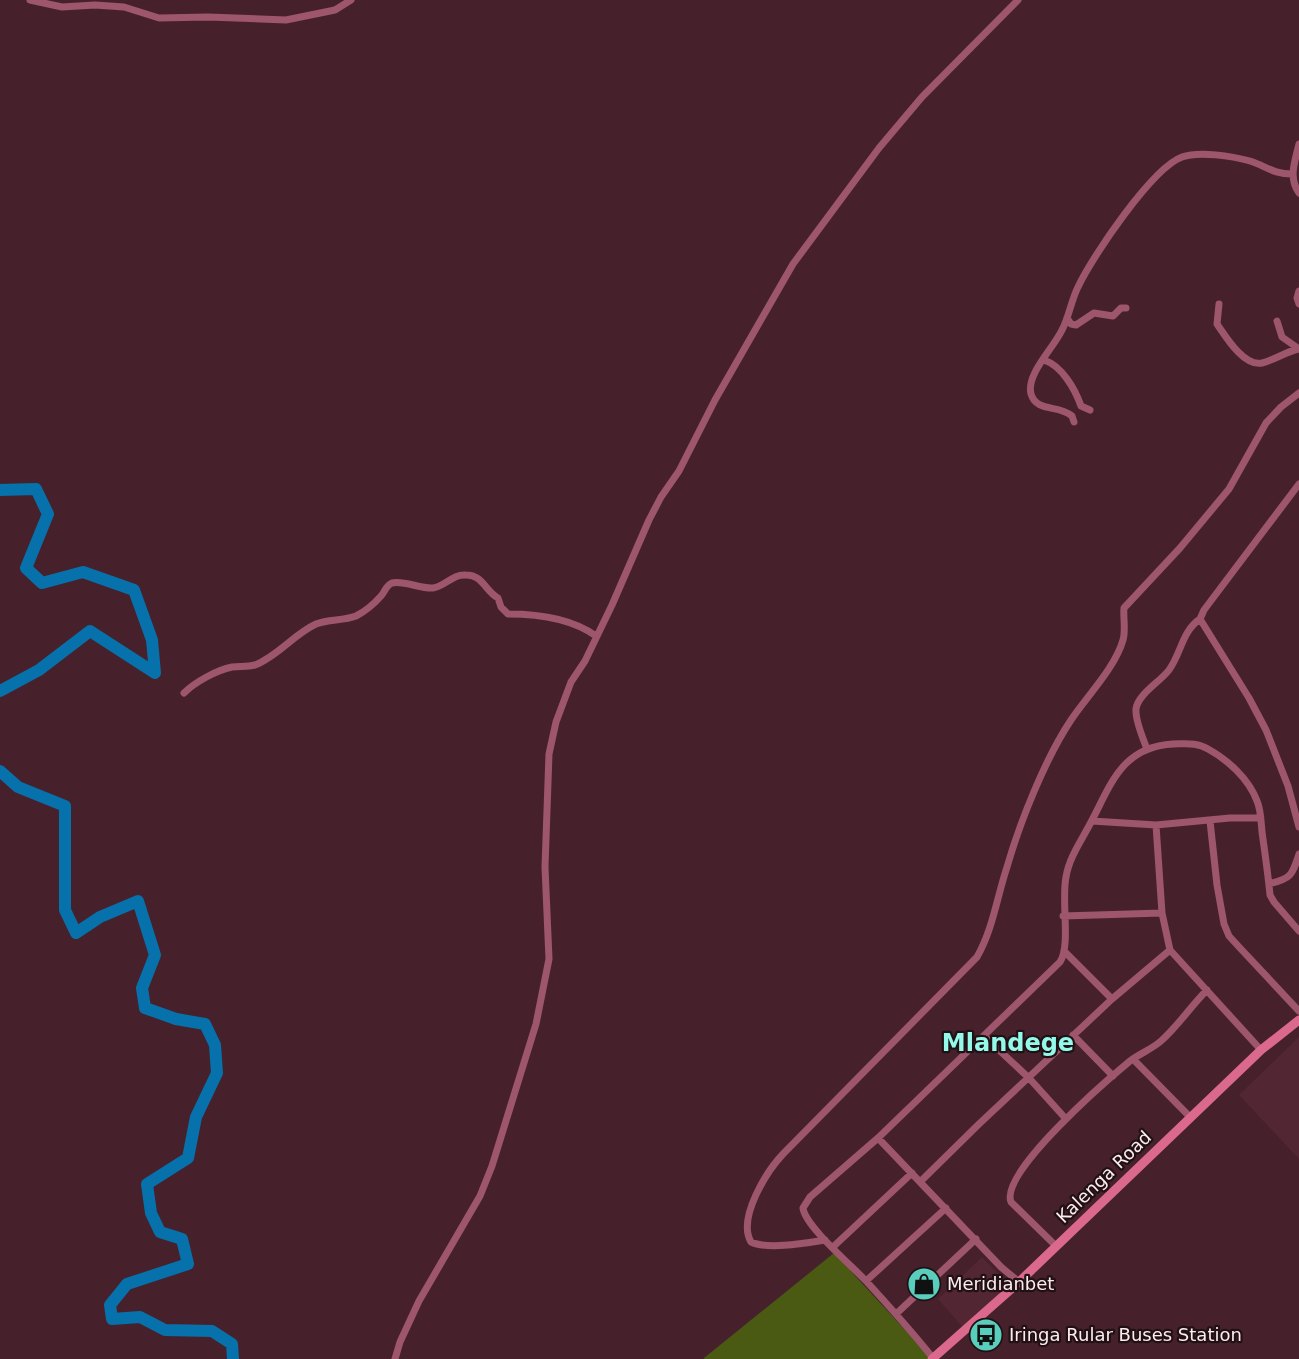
<svg xmlns="http://www.w3.org/2000/svg" width="1299" height="1359" font-family="'DejaVu Sans',sans-serif">
<style>
.built{fill:#532634}
.green{fill:#4a5a12}
.lines{fill:none;stroke-linecap:round;stroke-linejoin:round}
.river{stroke:#0671ab;stroke-width:12}
.street{stroke:#9d566b;stroke-width:7}
.secondary{stroke:#da698d;stroke-width:9}
.labels{text-anchor:middle;stroke-width:4.5;stroke-linejoin:round;paint-order:stroke}
.street-label{font-size:18px;fill:#fcecf0;stroke:#211115}
.poi-label{font-size:18px;fill:#fcecf0;stroke:#211115;text-anchor:start}
.district-label{font-size:24px;font-weight:bold;fill:#93fae9;stroke:#211115}
</style>
<rect width="100%" height="100%" fill="#46212c"/>
<path class="built" d="M1299,1037V1159L1239,1095Z
M982,1257L1013,1289L968,1333L938,1299Z"/>
<path class="green" d="M834,1253L932,1359H704V1358Z"/>
<g class="lines">
<path class="river" d="M0,490L36,489L48,514L26,568L42,583L83,572L134,590L152,640L155,673L90,631L39,670L0,691
M0,771L18,787L65,806V910L76,933L100,917L138,901L155,955L142,988L145,1008L176,1019L205,1024L215,1045L217,1073L196,1117L188,1158L147,1184L151,1213L160,1232L182,1239L188,1264L127,1284L110,1305L112,1319L140,1317L165,1330L212,1331L232,1344L233,1359"/>
<path class="street" d="M30,0L62,7L95,5L124,7L159,18L208,17L286,20L335,10L351,0
M1299,144C1295,161 1288,178 1299,193
M1299,291L1297,298L1299,304
M1219,304L1217,324C1226,337 1244,367 1262,363C1274,360 1286,352 1298,349
M1067,318L1071,324L1076,325L1094,313L1113,316L1121,308H1126
M1277,321L1282,337L1299,349
M1044,360C1062,366 1075,389 1081,406L1090,410
M1074,422L1072,416C1058,404 1037,413 1031,394C1026,374 1053,349 1062,330C1069,317 1071,301 1078,287C1092,257 1152,168 1182,157C1199,151 1232,156 1250,161C1266,166 1273,174 1292,174
M1299,484L1204,610L1200,619L1249,698L1266,730L1288,786L1299,827
M184,693C195,682 217,670 232,667C240,666 247,667 255,665C278,656 294,634 316,624C329,619 343,621 356,616C366,611 373,605 381,596C385,592 386,585 392,583C403,580 421,589 433,588C446,586 452,574 466,575C483,575 485,591 498,598L501,607L508,614C538,614 571,618 596,636
M1147,749C1143,738 1135,721 1136,709C1138,694 1160,682 1169,670C1181,654 1182,631 1200,619
M1092,821L1156,825L1230,818H1260
M1210,821L1217,885L1224,924L1229,936L1240,948L1299,1011
M1156,825L1162,913L1170,950L1261,1050
M1269,884C1292,878 1292,875 1299,854
M1063,916L1162,913
M1065,952L1112,999
M1073,1035L1113,1076
M984,1036L1029,1078L1066,1119
M1133,1059L1191,1118
M878,1138L1001,1267L1019,1282
M921,1181L979,1124L1112,999L1170,950
M825,1240C806,1243 768,1250 751,1242C737,1218 767,1171 783,1154L977,957C993,929 997,897 1007,867C1020,822 1045,759 1071,720C1087,696 1115,668 1123,640C1126,630 1123,618 1124,608L1180,548L1229,489L1266,423L1281,407L1299,393
M1056,1246L1011,1202C999,1173 1107,1080 1130,1061C1139,1054 1152,1049 1161,1041C1178,1026 1191,1006 1207,990
M833,1247L912,1173
M866,1281L946,1208
M896,1314L976,1239
M933,1358C912,1332 889,1306 866,1281C852,1266 805,1226 803,1208L810,1197L878,1138L1060,962C1071,945 1061,901 1066,877C1069,858 1081,841 1090,824C1111,785 1121,747 1173,744C1185,744 1197,742 1208,749C1228,760 1249,779 1257,801C1261,810 1261,822 1262,832C1265,853 1268,874 1270,895L1274,902L1299,931
M395,1359L400,1342L419,1301L480,1196L492,1166L536,1024L549,959L545,867L549,754L556,722L571,682L585,661L612,605L649,520L661,497L679,471L715,400L793,264L879,148L922,97L1018,0"/>
<path class="secondary" d="M932,1359L1019,1282L1261,1050L1299,1020"/>
</g>
<defs>
<symbol id="shop-disc" viewBox="-11 -11 22 22"><circle r="9.5" fill="#5acebd" stroke="#211115"/><path d="M-5-2.5h2.3a2.7 3.5 0 0 1 5.4 0H5L5.5 6h-11ZM-1.5-2.5h3a1.5 2.3 0 0 0-3 0Z" fill="#111"/></symbol>
<symbol id="bus-disc" viewBox="-11 -11 22 22"><circle r="9.5" fill="#5acebd" stroke="#211115"/><path d="M-5-6H5V4H4V6H2V4H-2V6H-4V4H-5ZM-3.5-4V0h7V-4ZM-3.5 1.2v1.5H-2V1.2ZM2 1.2v1.5H3.5V1.2Z" fill="#111"/></symbol>
</defs>
<g fill-rule="evenodd">
<use href="#shop-disc" x="905" y="1265" width="38" height="38"/>
<use href="#bus-disc" x="967" y="1316" width="38" height="38"/>
</g>
<g class="labels">
<g class="street-label">
<text transform="translate(1104 1177) rotate(-44)" y="6">Kalenga Road</text>
</g>
<g class="poi-label">
<text x="947" y="1290">Meridianbet</text>
<text x="1009" y="1341">Iringa Rular Buses Station</text>
</g>
<g class="district-label">
<text x="1008" y="1051">Mlandege</text>
</g>
</g>
</svg>
